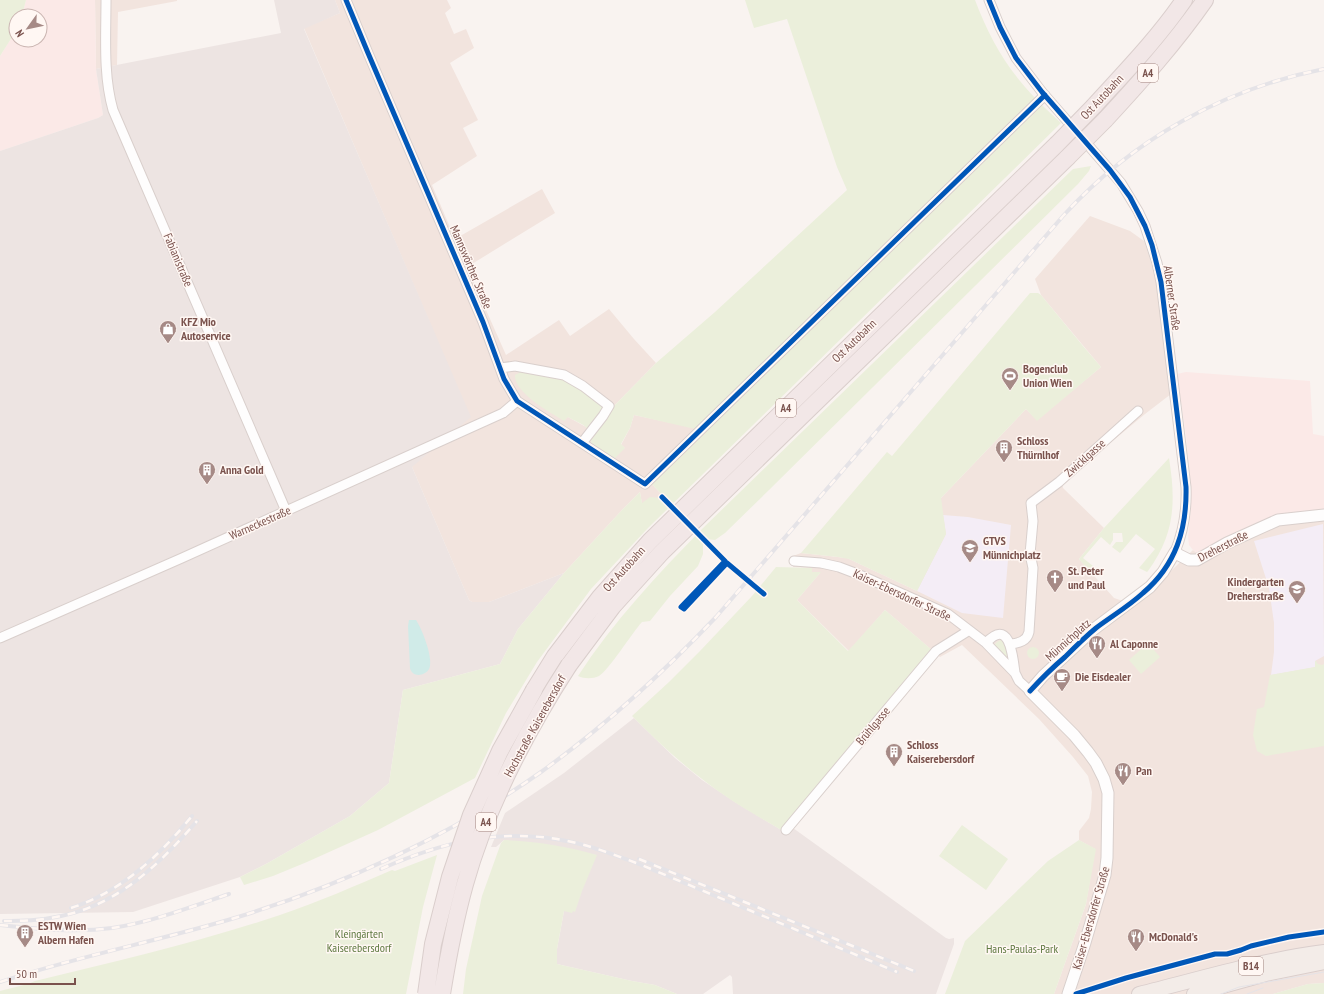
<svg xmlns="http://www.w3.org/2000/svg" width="1324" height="994" font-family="'PT Sans Narrow',sans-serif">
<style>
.residential{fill:#f2e4de}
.commercial{fill:#fbe9e7}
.industrial{fill:#ede4e2}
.education{fill:#f4edf6}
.green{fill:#ebefdb}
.water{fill:#d0ebe8}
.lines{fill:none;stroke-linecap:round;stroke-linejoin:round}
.minor-casing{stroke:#d9cfcc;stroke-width:11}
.tertiary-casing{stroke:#d9cfcc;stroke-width:13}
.primary-casing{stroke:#dacecc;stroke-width:16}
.motorway-casing{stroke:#dacecc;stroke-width:18}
.minor{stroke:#fefdfd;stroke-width:9}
.tertiary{stroke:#fefdfd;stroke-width:11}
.primary{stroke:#f3ece8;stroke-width:14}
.motorway{stroke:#f2e7e7;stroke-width:16}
.tram{stroke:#e5e3e7;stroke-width:1}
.rail-casing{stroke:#e5e3e7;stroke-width:4}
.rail{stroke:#fff7f3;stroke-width:2.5;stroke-dasharray:8;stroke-linecap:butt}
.motorway-bridge-casing{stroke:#dacecc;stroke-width:18;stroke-linecap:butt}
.motorway-bridge{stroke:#f2e7e7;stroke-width:16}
.cycleway-casing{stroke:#fff7f3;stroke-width:8}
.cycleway{stroke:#0057b8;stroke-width:5}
.labels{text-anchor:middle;stroke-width:3;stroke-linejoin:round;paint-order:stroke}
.shield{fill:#fff7f3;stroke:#a2847f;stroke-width:1}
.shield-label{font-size:11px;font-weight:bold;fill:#7a524d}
.street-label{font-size:12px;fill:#7a524d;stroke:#fff7f3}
.poi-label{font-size:12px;font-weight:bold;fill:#7a524d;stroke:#fff7f3;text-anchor:start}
.park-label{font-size:12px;fill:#5f7a41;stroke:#fff7f3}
</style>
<rect width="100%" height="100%" fill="#f9f3f0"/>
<path class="residential" d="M95,0H177V1L118,12L117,65L96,69Z
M335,0H447L451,8L445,13L454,34L466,29L474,48L450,63L478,120L463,128L477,156L432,185L455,239L542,189L555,213L467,267L506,355L559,320L570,336L609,309L634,339L656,363L612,408L568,417L586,427L589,430L625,448L621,445L630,428L634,415L695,428L651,483L663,496L660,498L642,504L640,492L622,510L564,573L489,602H472L469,600L412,467L433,330L304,28L340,13Z
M1090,216L1130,231L1144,241L1156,277L1171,394L1145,414L1062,483L1063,488L1104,528L1079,559L1114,598L1135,605L1193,550L1197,553L1238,532L1286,513L1324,510V983L1308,984L1273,994H1054L1086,904L1095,849L1079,840V831L1089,818L1091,809L1092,792L1088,776L1073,757L1039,719L962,645L940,657L885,610L849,651L797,600L820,573L812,572V568L793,567V556L801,553L847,558L917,591L941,498L1026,409L1037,420L1101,367L1041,295L1035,279Z"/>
<path class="commercial" d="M26,0H95L96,69L103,115L98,118L0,151V56L16,31V40H40V16H22Z
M1186,372L1310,381L1313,434L1324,436V510L1286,513L1238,532L1214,544L1202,552L1197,553L1193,550L1189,545L1188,537L1191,508V487L1186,436L1177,374Z"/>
<path class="industrial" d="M274,0H335L340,13L304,29L471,417L412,467L469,600L472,602H489L564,573L518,629L500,664L403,690L389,783L350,816L266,864L240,877L133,912L0,914V151L98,118L103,115L96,69L281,33Z
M634,718L675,758L702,780L738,804L788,834L793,828L946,938L949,939L954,938V944L936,994H733L732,977L730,975L703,994H677L655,985L632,981L557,964V949L564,911H573L596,855L504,840L496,847H491L505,813L564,773Z"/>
<path class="education" d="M943,515L968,517L1011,525L1003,618L962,613L917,591L946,534Z
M1323,524L1324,656L1315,661L1316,667L1271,675L1274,652V623L1269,588L1254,541Z"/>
<path class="green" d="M0,0H26L22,16H16V31L0,56Z
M745,0H975C986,29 1000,57 1020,81C1032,96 1047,110 1061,123L648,528L591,589L537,662L506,713L475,778L378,830L307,862L273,876L244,885L240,877L266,864L350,816L389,783L403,690L500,664L518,629L564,573L622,510L640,492L642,503L650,497L660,498L663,496L651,483L695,429L634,415L630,428L621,444L625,448L614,459L591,443C591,425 582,425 568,417L564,421C550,412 514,393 515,375L519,373V371L530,372L564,379L612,408L656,363L715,312L847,190L837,167L787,19L754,28Z
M1091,166L1089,171L1078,184L769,490L725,533L715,540L706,539L703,542V554L698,566L670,596L650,621L642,622C632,633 609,670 599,676C593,679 584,679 578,676C613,622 657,575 703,528L1073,169Z
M1030,293H1038L1041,295L1083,346L1101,367L1037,421L1026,409L941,498L946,534L917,591L849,559L838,557L801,553L887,452L892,456Z
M1169,458C1176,502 1175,534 1148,571L1147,572L1139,568L1155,549L1136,534L1120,553L1112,547L1116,542H1123L1122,533H1113V540L1110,545L1101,537L1083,558L1093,566L1088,570L1079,559L1104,528Z
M776,567L812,568V572H821L797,600L848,651L885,610L932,650L781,830C754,814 727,799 702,779C677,760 654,738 632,716L669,682L700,651L752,596Z
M1001,640H1003L1007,646V659L995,650L994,645L997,642Z
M1148,643L1160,657L1141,674L1129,660Z
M1027 653a6 6 0 1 1 12 0a6 6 0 1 1-12 0Z
M1315,661H1316L1318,664L1322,665L1324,664V746L1266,756L1257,751L1253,735L1257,709L1264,707L1270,675L1315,667Z
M962,825L1008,859L986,890L939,856Z
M504,840C536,841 566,846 597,855L582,891L575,912L573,911L572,913L564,911L557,949V964L632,981L655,985L677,994H463L466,969L482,896L501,843Z
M1079,840L1096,849L1086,904L1054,994H945L965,941L1048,861Z
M437,855L423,907L406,994H0V991L28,984L35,981C117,961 200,942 280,915C318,902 355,886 392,870L395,871Z
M1324,983V994H1273L1308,984Z"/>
<path class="water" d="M409,620H416C422,629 434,659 429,669C425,676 412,678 410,668L408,626Z"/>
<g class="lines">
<defs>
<path id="minor" d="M106,0C106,36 103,75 113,110L286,511
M346,0L368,53L483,322L504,379L517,401L645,484L1045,95
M989,0L1000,27L1016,58L1042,92L1121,183L1138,211L1145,226L1157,263L1161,282L1186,487C1187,510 1184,530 1175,552
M500,368L515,366L564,375L583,386L609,406L603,416L582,443
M794,561L821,563L839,567L860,575L948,614L986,643L1015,673L1019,681L1030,691
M0,638L182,558L503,413L517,401
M986,643C1010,616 1013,658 1015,673
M1011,644C1019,643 1027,641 1029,632L1033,568L1030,554L1033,521L1031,503L1059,482L1138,411
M786,830L936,651L968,631"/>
<path id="tertiary" d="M1068,994L1084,946L1105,875L1107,858L1108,793L1104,779L1096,763L1088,752L1074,735L1030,691L1043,676L1094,629L1150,587L1163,572L1175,552L1179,555L1189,560H1197L1227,543L1278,520L1324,515"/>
<path id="primary" d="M1139,994C1200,979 1261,960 1324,952
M1194,994L1266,974L1324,962"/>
<path id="motorway" d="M1094,106C1125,72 1158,38 1184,0
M1105,120C1141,81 1175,43 1205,0
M569,665L613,606L662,552L1068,157
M534,690L555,656L600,597L650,541L1057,144"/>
</defs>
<use href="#minor" class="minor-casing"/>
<use href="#tertiary" class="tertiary-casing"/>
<use href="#primary" class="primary-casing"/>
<use href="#motorway" class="motorway-casing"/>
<use href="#minor" class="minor"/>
<use href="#tertiary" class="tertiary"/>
<use href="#primary" class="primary"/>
<use href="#motorway" class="motorway"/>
<path class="tram" d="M1221,994L1239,987L1324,972
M1247,994L1263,988"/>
<defs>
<path id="rail" d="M639,859L914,971
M381,869C444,841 504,827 572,842C595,847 617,856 639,864L897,972
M71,908C121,892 159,856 192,816
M4,921C19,921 35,921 50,918C114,909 157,867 197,821
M0,925C38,929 74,933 112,928C152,922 191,907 229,894
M0,982C78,956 159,941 238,917C342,885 452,835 541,772C605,726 662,674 716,617L1063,216C1132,140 1223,89 1324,69"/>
</defs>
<use href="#rail" class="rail-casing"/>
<use href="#rail" class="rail"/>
<defs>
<path id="motorway-bridge" d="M1057,144L1094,106
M1068,157L1105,120
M426,994L433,944L450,877L471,815L500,751L534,690
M442,994C448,957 455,920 465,884C487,806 525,733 569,665"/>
</defs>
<use href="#motorway-bridge" class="motorway-bridge-casing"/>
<use href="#motorway-bridge" class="motorway-bridge"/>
<defs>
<path id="cycleway" d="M346,0L368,53L483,322L504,379L517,401L645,484L1045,95
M989,0L1000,27L1016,58L1042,92L1110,170L1130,197L1145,226L1152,245L1161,282L1186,487C1187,529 1176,565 1143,593C1129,606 1112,616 1096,628C1085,637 1075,647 1065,657C1052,668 1041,679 1030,691
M662,497L725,561L681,607L684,609L727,563L764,594
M1076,994L1126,978L1215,954H1227L1241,950L1251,946L1289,937L1324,932"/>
</defs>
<use href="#cycleway" class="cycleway-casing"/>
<use href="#cycleway" class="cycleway"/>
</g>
<defs>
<symbol id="shop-pin" viewBox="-11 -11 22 30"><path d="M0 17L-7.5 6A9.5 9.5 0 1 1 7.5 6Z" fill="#a68a86" stroke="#fff7f3"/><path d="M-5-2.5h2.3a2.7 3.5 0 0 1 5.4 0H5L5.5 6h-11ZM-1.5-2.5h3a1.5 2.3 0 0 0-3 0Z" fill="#fff"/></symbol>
<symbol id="stadium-pin" viewBox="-11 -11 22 30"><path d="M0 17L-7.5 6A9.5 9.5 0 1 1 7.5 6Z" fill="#a68a86" stroke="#fff7f3"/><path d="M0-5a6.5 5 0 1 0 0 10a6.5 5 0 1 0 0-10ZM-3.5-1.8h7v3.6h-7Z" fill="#fff"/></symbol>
<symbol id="building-pin" viewBox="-11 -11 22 30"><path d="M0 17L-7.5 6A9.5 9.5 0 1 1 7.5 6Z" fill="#a68a86" stroke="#fff7f3"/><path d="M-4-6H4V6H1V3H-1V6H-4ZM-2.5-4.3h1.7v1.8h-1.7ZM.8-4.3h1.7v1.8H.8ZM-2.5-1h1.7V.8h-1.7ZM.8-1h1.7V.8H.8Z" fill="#fff"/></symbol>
<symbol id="school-pin" viewBox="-11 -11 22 30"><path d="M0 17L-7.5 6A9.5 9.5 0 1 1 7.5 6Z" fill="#a68a86" stroke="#fff7f3"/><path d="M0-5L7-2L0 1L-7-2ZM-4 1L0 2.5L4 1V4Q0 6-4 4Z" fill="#fff"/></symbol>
<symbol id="church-pin" viewBox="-11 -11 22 30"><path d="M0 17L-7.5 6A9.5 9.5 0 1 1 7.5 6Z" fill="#a68a86" stroke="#fff7f3"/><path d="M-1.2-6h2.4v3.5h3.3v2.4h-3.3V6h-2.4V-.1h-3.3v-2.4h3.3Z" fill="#fff"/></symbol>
<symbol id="restaurant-pin" viewBox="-11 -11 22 30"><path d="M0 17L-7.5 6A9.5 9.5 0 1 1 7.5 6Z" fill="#a68a86" stroke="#fff7f3"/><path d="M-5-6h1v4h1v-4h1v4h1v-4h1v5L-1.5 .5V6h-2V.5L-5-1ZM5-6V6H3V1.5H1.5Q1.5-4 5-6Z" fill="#fff"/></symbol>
<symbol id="cafe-pin" viewBox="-11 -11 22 30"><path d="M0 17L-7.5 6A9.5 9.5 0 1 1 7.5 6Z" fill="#a68a86" stroke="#fff7f3"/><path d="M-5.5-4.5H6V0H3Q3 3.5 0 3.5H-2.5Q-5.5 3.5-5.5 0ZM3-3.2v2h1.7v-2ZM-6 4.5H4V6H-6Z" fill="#fff"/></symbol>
</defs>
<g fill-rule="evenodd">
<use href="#shop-pin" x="158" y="319" width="20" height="27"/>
<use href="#stadium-pin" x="1000" y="366" width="20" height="27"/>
<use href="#building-pin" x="994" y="438" width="20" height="27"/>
<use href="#building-pin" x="197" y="460" width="20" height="27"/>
<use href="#school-pin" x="960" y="538" width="20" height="27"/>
<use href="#church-pin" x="1045" y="568" width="20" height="27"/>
<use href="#school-pin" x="1287" y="579" width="20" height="27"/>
<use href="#restaurant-pin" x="1087" y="634" width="20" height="27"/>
<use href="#cafe-pin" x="1052" y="667" width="20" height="27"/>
<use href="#building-pin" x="884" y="742" width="20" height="27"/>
<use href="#restaurant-pin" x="1113" y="761" width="20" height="27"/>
<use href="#building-pin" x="15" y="923" width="20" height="27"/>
<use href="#restaurant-pin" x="1126" y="927" width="20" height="27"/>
</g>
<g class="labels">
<g class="shield">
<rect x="1138" y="64" width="20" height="18" rx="3"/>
<rect x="776" y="399" width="20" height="18" rx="3"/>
<rect x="476" y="813" width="20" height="18" rx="3"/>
<rect x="1239" y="957" width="24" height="18" rx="3"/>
</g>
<g class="shield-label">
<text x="1148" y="77">A4</text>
<text x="786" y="412">A4</text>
<text x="486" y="826">A4</text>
<text x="1251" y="970">B14</text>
</g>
<g class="street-label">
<text transform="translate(1102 97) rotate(-47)" y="4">Ost Autobahn</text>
<text transform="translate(178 260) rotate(67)" y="4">Fabianistraße</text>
<text transform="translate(471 267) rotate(67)" y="4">Mannswörther Straße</text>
<text transform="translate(1172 298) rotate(82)" y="4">Alberner Straße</text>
<text transform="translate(854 341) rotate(-44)" y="4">Ost Autobahn</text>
<text transform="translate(1085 458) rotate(-42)" y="4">Zwicklgasse</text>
<text transform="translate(260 523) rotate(-24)" y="4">Warneckestraße</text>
<text transform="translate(1223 546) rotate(-27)" y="4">Dreherstraße</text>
<text transform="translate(624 569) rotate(-48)" y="4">Ost Autobahn</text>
<text transform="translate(902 595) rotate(25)" y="4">Kaiser-Ebersdorfer Straße</text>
<text transform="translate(1068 640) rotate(-42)" y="4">Münnichplatz</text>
<text transform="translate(535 726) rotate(-61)" y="4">Hochstraße Kaiserebersdorf</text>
<text transform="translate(873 726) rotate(-50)" y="4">Brühlgasse</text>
<text transform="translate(1091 918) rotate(-74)" y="4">Kaiser-Ebersdorfer Straße</text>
</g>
<g class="poi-label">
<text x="181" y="326">KFZ Mio<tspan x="181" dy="14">Autoservice</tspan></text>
<text x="1023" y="373">Bogenclub<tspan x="1023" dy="14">Union Wien</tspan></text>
<text x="1017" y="445">Schloss<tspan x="1017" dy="14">Thürnlhof</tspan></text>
<text x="220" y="474">Anna Gold</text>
<text x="983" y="545">GTVS<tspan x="983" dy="14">Münnichplatz</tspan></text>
<text x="1068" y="575">St. Peter<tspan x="1068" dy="14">und Paul</tspan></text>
<text x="1284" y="586" text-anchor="end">Kindergarten<tspan x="1284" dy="14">Dreherstraße</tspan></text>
<text x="1110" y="648">Al Caponne</text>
<text x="1075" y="681">Die Eisdealer</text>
<text x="907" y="749">Schloss<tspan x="907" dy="14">Kaiserebersdorf</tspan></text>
<text x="1136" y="775">Pan</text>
<text x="38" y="930">ESTW Wien<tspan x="38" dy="14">Albern Hafen</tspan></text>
<text x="1149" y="941">McDonald's</text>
</g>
<g class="park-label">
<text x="359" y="938">Kleingärten<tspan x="359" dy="14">Kaiserebersdorf</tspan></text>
<text x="1022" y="953">Hans-Paulas-Park</text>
</g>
</g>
<g transform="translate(28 28) rotate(237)"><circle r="19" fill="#fff7f3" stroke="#cab5b1"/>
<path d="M0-3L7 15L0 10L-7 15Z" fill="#a68a86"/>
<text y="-6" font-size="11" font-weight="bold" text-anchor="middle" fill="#7a524d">N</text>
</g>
<path d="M10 978v6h65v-6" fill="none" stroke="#7a524d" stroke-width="2"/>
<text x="16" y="978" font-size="12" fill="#7a524d" stroke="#fff7f3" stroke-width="3" paint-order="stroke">50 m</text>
</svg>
